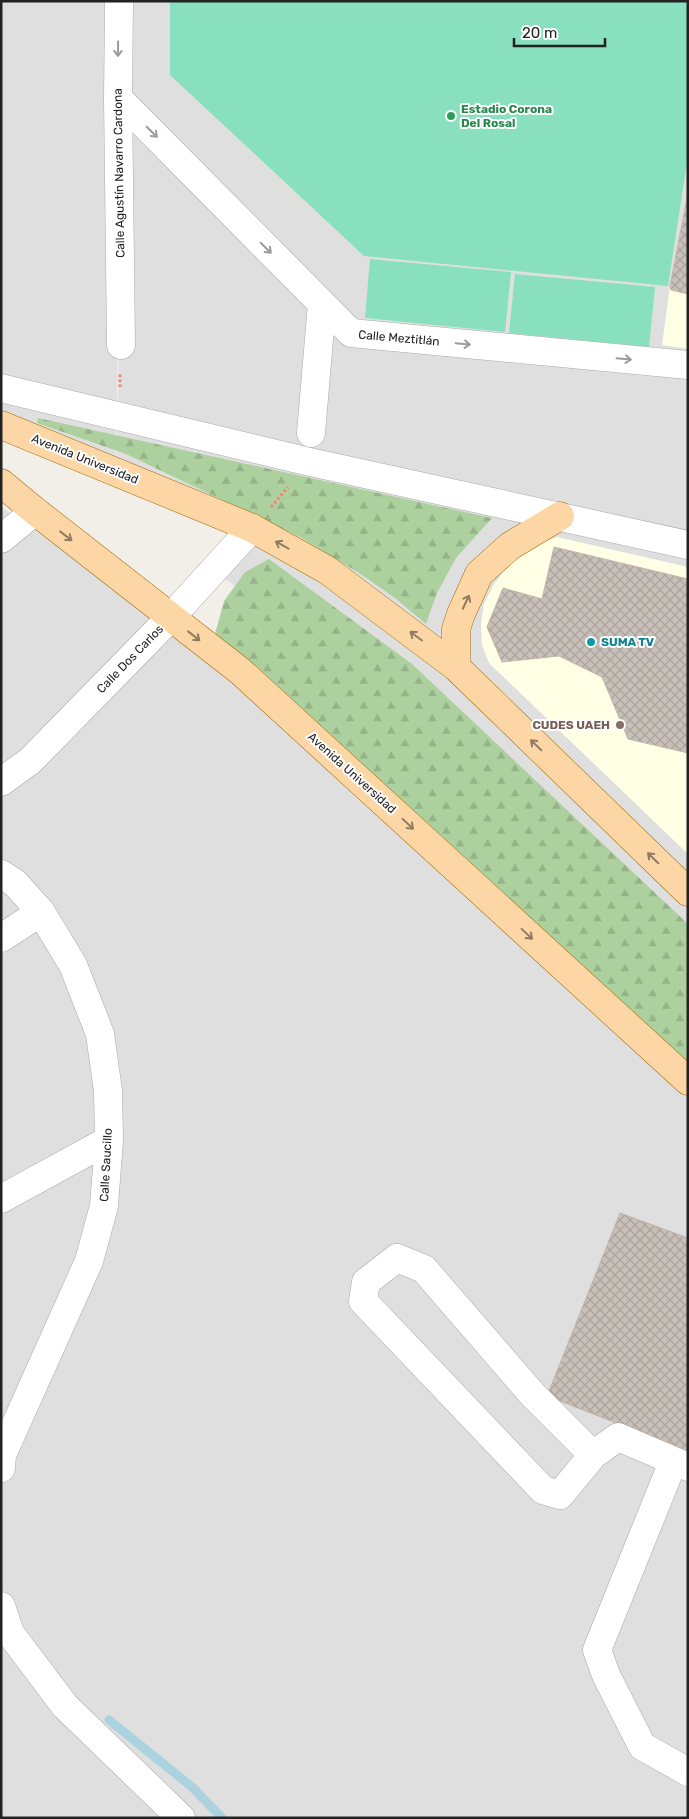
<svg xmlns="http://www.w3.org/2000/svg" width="689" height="1819" font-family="Rubik,sans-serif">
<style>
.residential{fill:#e0dfdf}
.education{fill:#ffffe5}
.forest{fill:url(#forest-firs)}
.pitch{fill:#88e0be}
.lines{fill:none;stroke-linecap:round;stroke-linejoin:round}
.stream{stroke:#aad3df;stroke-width:9}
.building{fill:url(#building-cross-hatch);stroke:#c4b6ab}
.minor-casing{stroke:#a9a9a9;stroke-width:29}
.major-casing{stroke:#a06b00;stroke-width:29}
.path{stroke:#fa8072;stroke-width:3;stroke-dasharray:2.5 2.5;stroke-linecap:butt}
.minor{stroke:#fff;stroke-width:28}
.major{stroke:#fcd6a4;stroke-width:28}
.oneway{stroke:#9c9c9c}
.oneway2{stroke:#8f7c63}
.leisure-dot{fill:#2e9e5b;stroke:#fff;stroke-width:2}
.culture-dot{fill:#0f9aa8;stroke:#fff;stroke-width:2}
.education-dot{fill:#8d6e63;stroke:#fff;stroke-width:2}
.labels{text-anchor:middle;stroke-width:4;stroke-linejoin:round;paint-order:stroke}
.leisure-label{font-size:12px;font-weight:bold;fill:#27864d;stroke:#fff;text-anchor:start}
.street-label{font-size:12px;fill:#222;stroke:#fff}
.culture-label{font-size:12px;font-weight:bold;fill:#0d838f;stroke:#fff;text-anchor:start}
.education-label{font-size:12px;font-weight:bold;fill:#785e54;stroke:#fff;text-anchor:end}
</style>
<defs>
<pattern id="forest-firs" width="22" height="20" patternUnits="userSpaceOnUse" patternTransform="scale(1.25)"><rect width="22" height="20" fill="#add19e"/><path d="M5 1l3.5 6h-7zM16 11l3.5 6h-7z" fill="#95b388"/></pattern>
<pattern id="building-cross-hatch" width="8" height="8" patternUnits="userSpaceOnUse" patternTransform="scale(1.25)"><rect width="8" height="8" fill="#c7bfb8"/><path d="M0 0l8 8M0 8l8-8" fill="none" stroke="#aba49e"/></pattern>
</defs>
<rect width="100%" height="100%" fill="#f2efe9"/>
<path class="residential" d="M1,1H123L116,458L1,416Z
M124,1H688V993L262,605L220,575L253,539L117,459Z
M1,507L81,562L235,676L688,1090V1818H1Z"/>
<path class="education" d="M688,193V349L662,345L670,286Z
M557,537L688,567V854L489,663L482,645L481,624L484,604L494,584L507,567L525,553L540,543Z"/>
<path class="forest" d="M38,418L492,518L456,558L437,593L426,624L395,598L359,573L300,537L126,454L37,423Z
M269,559L412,664L688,924V1062L215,634L224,601L245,572Z"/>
<path class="pitch" d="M170,1H688V156L668,286L364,256L170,75Z
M370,259L511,272L505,332L365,318Z
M515,274L655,287L649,347L509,333Z"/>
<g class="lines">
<path class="stream" d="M109,1720L192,1787L222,1818"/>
</g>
<path class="building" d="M688,193V294L671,290L670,286Z
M554,547L688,579V753L628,739L602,677L559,656L502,662L487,627L503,588L542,599Z
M620,1213L688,1238V1451L547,1396Z"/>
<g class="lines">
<defs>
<path id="minor" d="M119,1L118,98L121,345
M118,98L351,333L688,365
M1,388L310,462L688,545
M311,433L322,304
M1,539L35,511
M1,782L30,761L171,617L252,528
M1,874L15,883L41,912L73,965L100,1034L108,1091L109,1140L104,1206L89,1261L2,1455L1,1468
M1,938L41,912
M1,1199L109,1140
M593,1455L532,1394L424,1269L397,1258L366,1282L363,1301L543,1490L560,1495L593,1455L618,1437L688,1467
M673,1462L597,1650L606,1675L642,1746L688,1772
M1,1606L10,1633L65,1706L181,1818"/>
<path id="major" d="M1,425L252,528L327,570L456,667L688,892
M1,483L35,511L240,671L688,1081
M456,667V629L461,614L479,574L510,546L560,516"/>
</defs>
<use href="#minor" class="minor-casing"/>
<use href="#major" class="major-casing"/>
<path class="path" d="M120,387V373
M271,507L288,487"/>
<use href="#minor" class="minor"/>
<use href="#major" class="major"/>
</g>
<defs><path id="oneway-shaft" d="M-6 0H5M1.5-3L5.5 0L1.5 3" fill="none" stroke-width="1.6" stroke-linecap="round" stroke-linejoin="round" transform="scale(1.25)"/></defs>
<g class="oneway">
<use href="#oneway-shaft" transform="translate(118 49) rotate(91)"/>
<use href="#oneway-shaft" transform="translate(152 132) rotate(45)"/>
<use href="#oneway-shaft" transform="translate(266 248) rotate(45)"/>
<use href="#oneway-shaft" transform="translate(463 344) rotate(5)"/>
<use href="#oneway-shaft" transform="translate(624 359) rotate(5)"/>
</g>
<g class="oneway2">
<use href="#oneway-shaft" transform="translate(66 536) rotate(38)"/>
<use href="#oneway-shaft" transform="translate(282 545) rotate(-151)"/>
<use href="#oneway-shaft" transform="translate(466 602) rotate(-65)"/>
<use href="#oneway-shaft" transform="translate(194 636) rotate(38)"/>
<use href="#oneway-shaft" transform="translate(416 636) rotate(-143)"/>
<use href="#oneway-shaft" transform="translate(536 745) rotate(-136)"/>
<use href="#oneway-shaft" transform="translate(408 824) rotate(43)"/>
<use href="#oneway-shaft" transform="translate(653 858) rotate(-136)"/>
<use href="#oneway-shaft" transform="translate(527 934) rotate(43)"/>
</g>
<circle class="leisure-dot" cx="451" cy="116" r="5"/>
<circle class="culture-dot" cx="591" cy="642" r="5"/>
<circle class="education-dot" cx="620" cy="725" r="5"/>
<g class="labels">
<g class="leisure-label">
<text x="461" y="113">Estadio Corona<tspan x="461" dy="14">Del Rosal</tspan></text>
</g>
<g class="street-label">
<text transform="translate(119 173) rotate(-91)" y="4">Calle Agustín Navarro Cardona</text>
<text transform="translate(399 338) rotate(5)" y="4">Calle Meztitlán</text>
<text transform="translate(85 459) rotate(22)" y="4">Avenida Universidad</text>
<text transform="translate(130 659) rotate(-46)" y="4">Calle Dos Carlos</text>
<text transform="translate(352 773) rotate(42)" y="4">Avenida Universidad</text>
<text transform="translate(106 1165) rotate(-87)" y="4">Calle Saucillo</text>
</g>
<g class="culture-label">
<text x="601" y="646">SUMA TV</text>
</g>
<g class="education-label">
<text x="610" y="729">CUDES UAEH</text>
</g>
</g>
<rect width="689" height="1819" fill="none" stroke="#222222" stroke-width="5"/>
<path d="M514 38v8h91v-8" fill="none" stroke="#222222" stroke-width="2.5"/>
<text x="522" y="38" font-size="15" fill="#222222" stroke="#ffffff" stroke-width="4" paint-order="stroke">20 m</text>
</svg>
